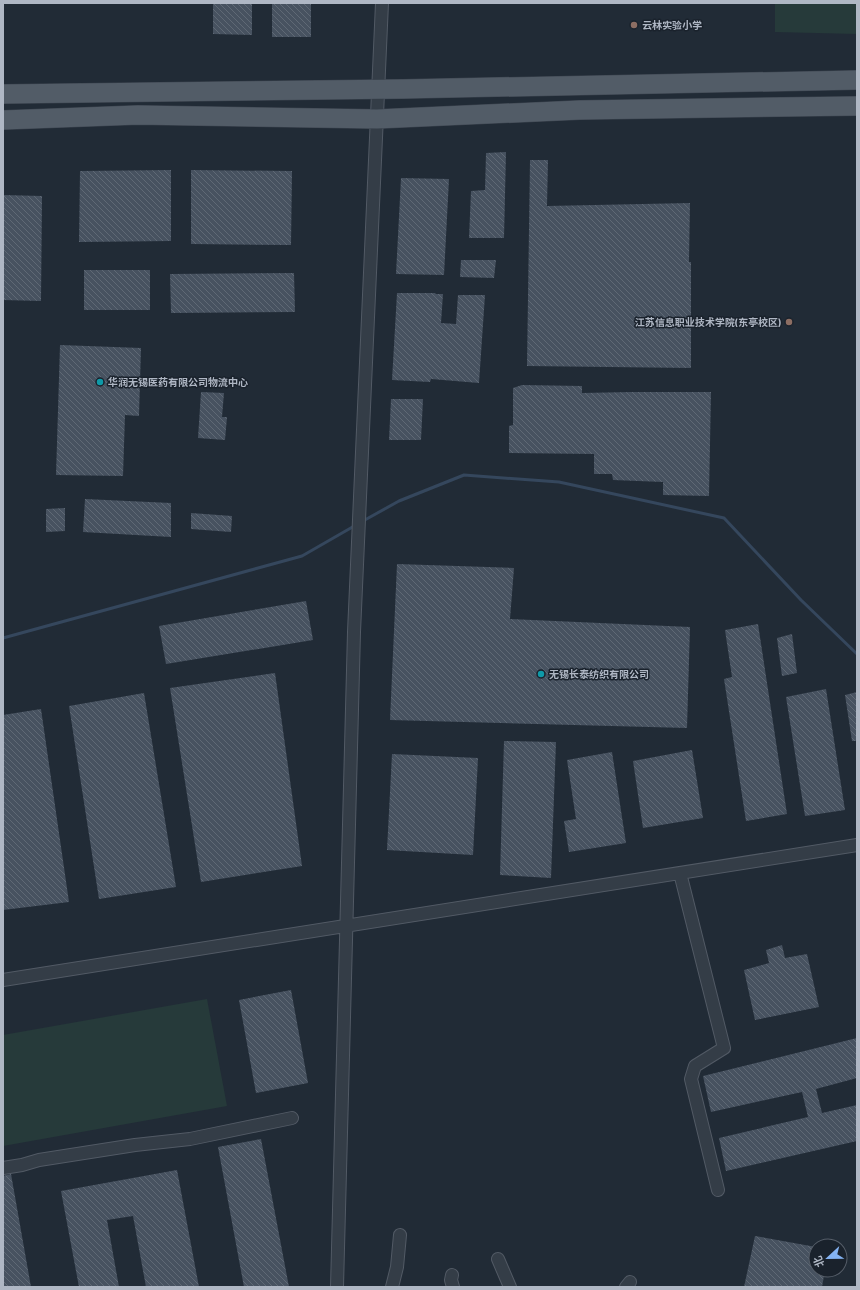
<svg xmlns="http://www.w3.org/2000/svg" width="860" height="1290" font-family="'Titillium Web','Noto Sans SC',sans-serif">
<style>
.grass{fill:#263a3a}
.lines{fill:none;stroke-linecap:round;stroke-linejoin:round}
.stream{stroke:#35475d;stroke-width:3}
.building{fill:url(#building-back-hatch)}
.street-casing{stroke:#525a65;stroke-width:14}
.primary-casing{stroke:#3e4651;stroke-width:20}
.street{stroke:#343d47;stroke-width:12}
.primary{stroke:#525c67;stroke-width:19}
.education-dot{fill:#8d6e63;stroke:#1a222c;stroke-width:1.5}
.culture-dot{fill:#0f9aa8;stroke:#1a222c;stroke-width:1.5}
.labels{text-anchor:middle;stroke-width:3;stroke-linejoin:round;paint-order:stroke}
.poi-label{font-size:10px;font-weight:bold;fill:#afb7c4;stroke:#1a222c;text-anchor:start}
</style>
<defs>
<pattern id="building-back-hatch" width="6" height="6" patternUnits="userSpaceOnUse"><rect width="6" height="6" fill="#475260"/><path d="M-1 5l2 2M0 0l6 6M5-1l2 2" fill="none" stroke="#5f6975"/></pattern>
</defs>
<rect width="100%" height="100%" fill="#212b36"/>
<path class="grass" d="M775,3H857V34L775,32Z
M207,999L227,1106L3,1146V1035Z"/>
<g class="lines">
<path class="stream" d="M363,521L399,501L464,475L559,482L724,518L801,600L857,654
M3,638L302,556L356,525"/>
</g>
<path class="building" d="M213,3H252V35L213,34Z
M272,3H311V37H272Z
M506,152L504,238H469L471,191L485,190L486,153Z
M530,160H548L547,206L690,203L689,262H691V368L527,366Z
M171,170V241L79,242L80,171Z
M191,170L292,171L291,245L191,244Z
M401,178L449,179L444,275L396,274Z
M3,195L42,196L41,301L3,300Z
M461,260H496L494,278L460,277Z
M84,270H150V310H84Z
M294,273L295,312L171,313L170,274Z
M397,293H436L435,294H443L441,323L456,324L458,295H485L479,383L431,379L430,382L392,380Z
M60,345L141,348L139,416L125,415L123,476L56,475Z
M522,385L582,386V393L631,392H711L709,496L663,495V482L613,480L612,474H594V454L509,453V426L513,425V388Z
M201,392L224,393L222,417H227L225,440L198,438Z
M391,399H423L421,440H389Z
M85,499L171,503V537L83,532Z
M65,508V531L46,532V509Z
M191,513L232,516L231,532L191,529Z
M397,564L514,568L510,619L690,627L687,728L390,720Z
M306,601L313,640L166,664L159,626Z
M758,624L787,814L746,821L724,679L732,677L725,630Z
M792,634L797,673L782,676L777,638Z
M275,673L302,866L201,882L170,688Z
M826,689L845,810L805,816L786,697Z
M857,692V741H852L845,695Z
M144,693L176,887L99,899L69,706Z
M41,709L69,902L3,910V715Z
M504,741L556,742L551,878L500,875Z
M692,750L703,818L643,828L633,761Z
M612,752L626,843L569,852L564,821L576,819L567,760Z
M392,754L478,758L473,855L387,850Z
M782,945L785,958L807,954L819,1007L755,1020L744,970L769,963L766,950Z
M291,990L308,1083L256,1093L239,1000Z
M857,1038V1078L816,1089L822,1113L857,1105V1141L726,1171L719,1138L808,1117L802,1092L711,1112L703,1076Z
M261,1139L289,1287H244L218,1147Z
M177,1170L199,1287H146L133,1216L107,1220L119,1287H79L61,1191Z
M11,1174L31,1287H3V1176Z
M755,1236L816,1247V1270H825L822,1287H744Z"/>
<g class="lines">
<defs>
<path id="street" d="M680,873L724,1048L695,1066L691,1079L718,1190
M3,980L857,845
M3,1168L22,1165L39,1160L135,1145L190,1139L292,1118
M498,1259L510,1287
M452,1275L451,1280L453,1287
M337,1287L354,632L382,3
M392,1287L397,1267L400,1235
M626,1287L630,1282"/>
<path id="primary" d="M3,94L402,89L857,80
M3,120L138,115L377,119L580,110L857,106"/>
</defs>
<use href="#street" class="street-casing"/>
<use href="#primary" class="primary-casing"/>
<use href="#street" class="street"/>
<use href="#primary" class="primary"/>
</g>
<g class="education-dot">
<circle cx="634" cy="25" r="4"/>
<circle cx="789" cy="322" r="4"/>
</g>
<g class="culture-dot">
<circle cx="100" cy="382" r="4"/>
<circle cx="541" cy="674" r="4"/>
</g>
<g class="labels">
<g class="poi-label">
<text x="642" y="29">云林实验小学</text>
<text x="781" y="326" text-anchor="end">江苏信息职业技术学院(东亭校区)</text>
<text x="108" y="386">华润无锡医药有限公司物流中心</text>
<text x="549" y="678">无锡长泰纺织有限公司</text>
</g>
</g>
<rect width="860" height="1290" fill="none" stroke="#afb7c4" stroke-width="8"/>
<g transform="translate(828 1258) rotate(248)"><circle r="19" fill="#1a222c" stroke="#565e69"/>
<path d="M0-3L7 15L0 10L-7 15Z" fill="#84b3f3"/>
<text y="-6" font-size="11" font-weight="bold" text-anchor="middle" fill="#afb7c4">北</text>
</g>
</svg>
